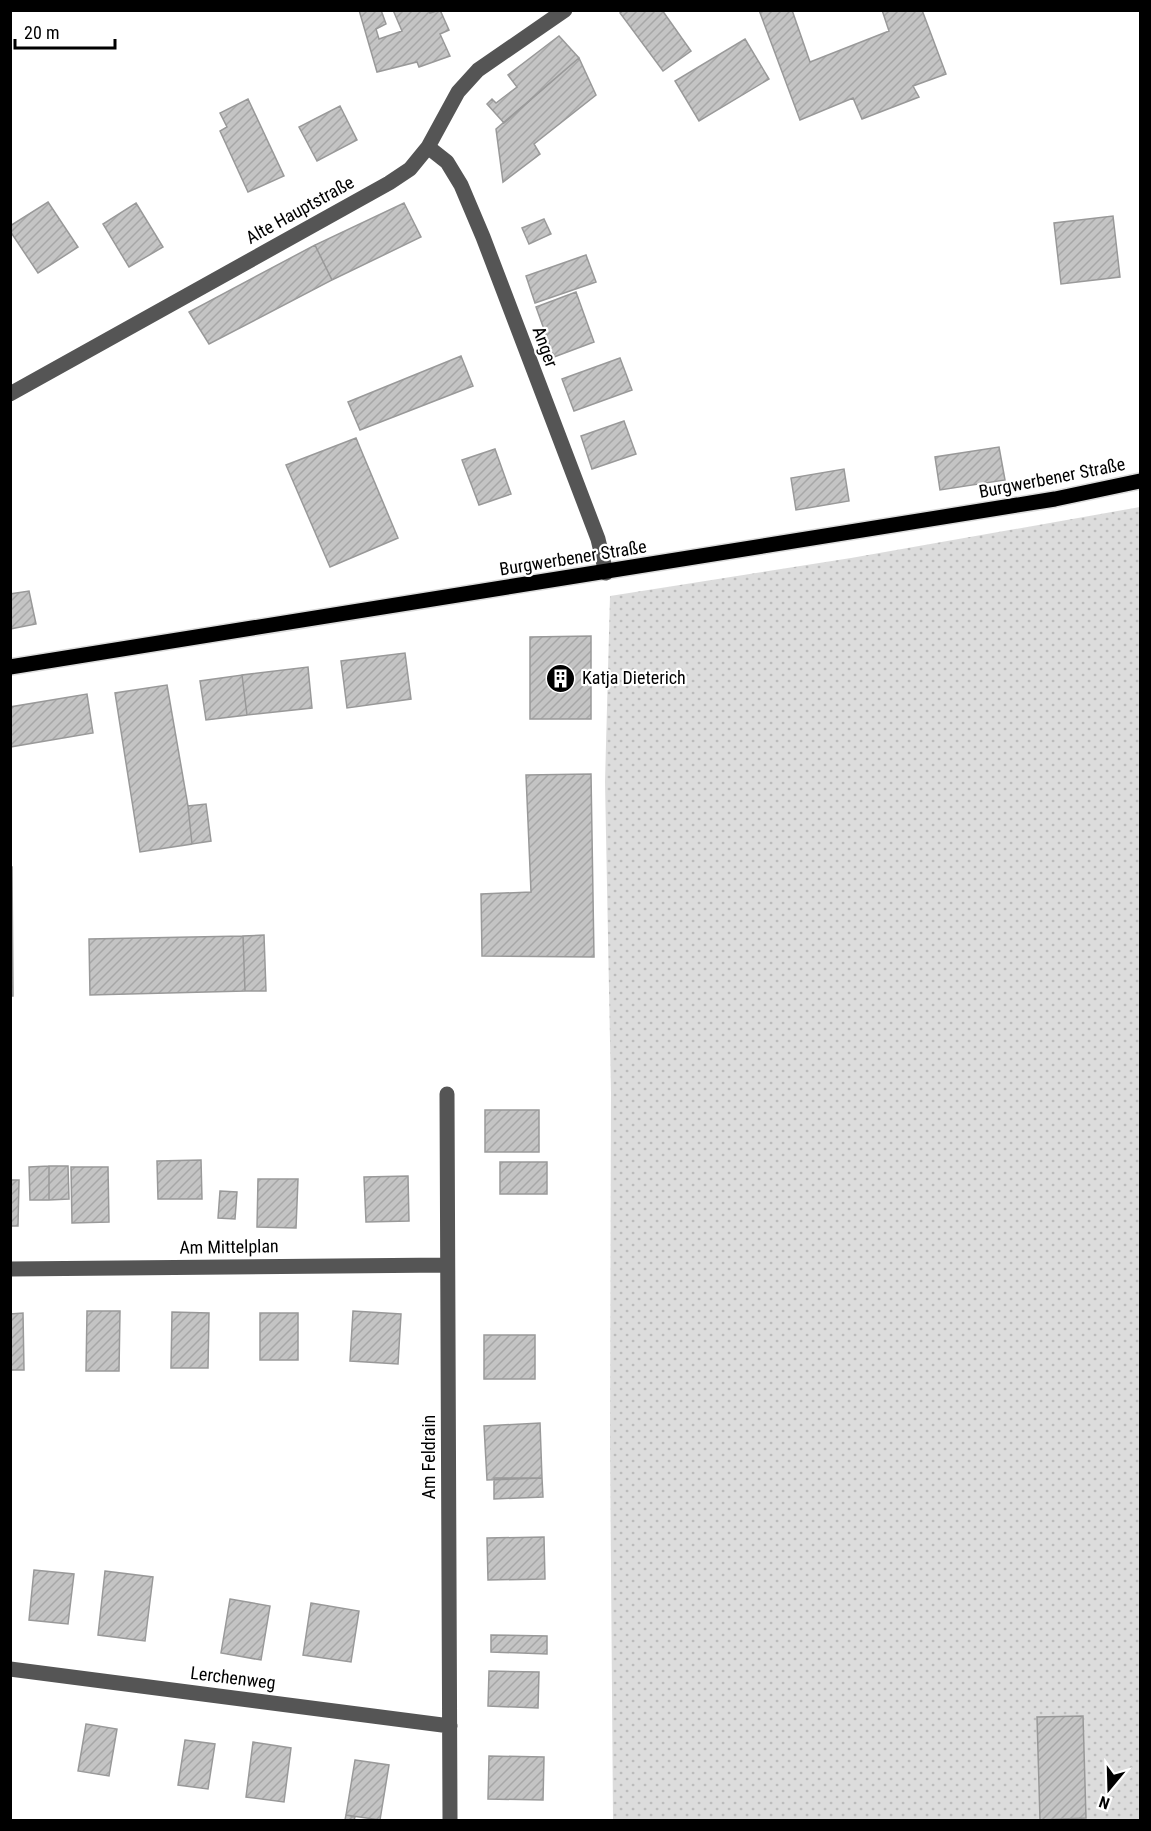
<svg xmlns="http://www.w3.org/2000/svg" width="1151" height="1831" font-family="'Roboto Condensed',sans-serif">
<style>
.green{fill:url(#green-dots)}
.building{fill:url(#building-hatch);stroke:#999;stroke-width:1.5}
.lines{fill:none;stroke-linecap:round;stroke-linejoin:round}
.major-casing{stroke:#dbdbdb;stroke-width:18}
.minor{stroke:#555;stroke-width:15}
.major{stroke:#000;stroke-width:15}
.labels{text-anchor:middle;stroke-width:4.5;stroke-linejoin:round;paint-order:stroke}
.street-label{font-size:18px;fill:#000;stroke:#fff}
.poi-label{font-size:18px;fill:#000;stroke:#fff;text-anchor:start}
</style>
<defs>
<pattern id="green-dots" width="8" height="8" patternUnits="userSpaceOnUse" patternTransform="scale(1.5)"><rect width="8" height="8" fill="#dcdcdc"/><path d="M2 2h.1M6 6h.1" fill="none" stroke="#bbb" stroke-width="1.8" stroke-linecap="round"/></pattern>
<pattern id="building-hatch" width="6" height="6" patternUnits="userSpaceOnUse" patternTransform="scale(1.5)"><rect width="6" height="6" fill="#c4c4c4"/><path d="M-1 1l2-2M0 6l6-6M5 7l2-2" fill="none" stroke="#a7a7a7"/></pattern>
</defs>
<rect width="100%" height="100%" fill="#fff"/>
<path class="green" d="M1140,507V1820H613L610,1443L611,1093L605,782L610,596L851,558Z"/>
<path class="building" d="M359,10H381L386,24L376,29L379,39L402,31L393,10H429L430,13L440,10L449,30L440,34L450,56L419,67L417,62L377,72Z
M624,10H662L691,51L663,71L620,13Z
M759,10H792L810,62L889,31L882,10H922L946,74L913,86L919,97L862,119L853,98L800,120Z
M559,36L579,58L504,123L487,104L492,99L496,103L517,87L508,75Z
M745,39L769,79L699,121L675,81Z
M579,58L596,95L534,144L540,154L503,182L496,129Z
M248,99L284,176L248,192L220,131L227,127L220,113Z
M340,106L357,140L317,161L299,127Z
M48,202L78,247L38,273L10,231V226Z
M136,203L163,247L129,267L103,224Z
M404,203L421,237L332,280L315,245Z
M1113,216L1120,277L1061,284L1054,223Z
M544,219L551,234L529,244L522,228Z
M315,245L332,280L209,344L189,312Z
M586,255L596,282L535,303L526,276Z
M576,292L594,342L554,357L536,307Z
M461,356L473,386L360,430L348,402Z
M620,358L632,390L574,411L562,379Z
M624,421L636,454L592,469L581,436Z
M356,438L398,538L330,567L286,465Z
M999,447L1005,480L940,490L935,457Z
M495,449L511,494L479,505L462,460Z
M844,469L849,501L796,510L791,478Z
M29,591L36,624L10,629V594Z
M591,636V719H530V637Z
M405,653L411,699L347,708L341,661Z
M308,667L312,708L247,715L242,675Z
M242,675L247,715L206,720L200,681Z
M167,685L188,806L192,844L140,852L115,693Z
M87,694L93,733L10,747V707Z
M591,774L594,957L482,956L481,894L531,892L526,775Z
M206,804L211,841L192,844L188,806Z
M10,867H12L13,996H10Z
M264,935L266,991H245L243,936Z
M243,936L245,991L90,995L89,939Z
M485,1110H539V1152H485Z
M201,1160L202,1199H158L157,1161Z
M500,1162H547V1194H500Z
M49,1166V1200H30L29,1167Z
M49,1166H68L69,1199L49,1200Z
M71,1167H108L109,1222L72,1223Z
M408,1176L409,1221L366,1222L364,1177Z
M258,1179H298L296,1228L257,1227Z
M10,1180H19L18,1226H10Z
M220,1191L237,1192L235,1219L218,1218Z
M87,1311H120L119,1371H86Z
M353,1311L401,1314L398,1364L350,1361Z
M172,1312L209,1313L208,1368H171Z
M23,1313L24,1370H10V1314Z
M260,1313H298V1360H260Z
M484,1335H535V1379H484Z
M540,1423L542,1478L487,1480L484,1426Z
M494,1478H542L543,1497L494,1499Z
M544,1537L545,1579L488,1580L487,1538Z
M34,1570L74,1574L68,1624L29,1620Z
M105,1571L153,1577L145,1641L98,1635Z
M230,1599L270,1606L261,1660L221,1653Z
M311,1603L359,1611L351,1662L303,1655Z
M491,1635L547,1636V1654L491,1652Z
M489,1671L539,1672L538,1708L488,1706Z
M1083,1716L1086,1818L1040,1820L1037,1717Z
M86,1724L117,1729L109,1776L78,1771Z
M185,1740L215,1744L208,1789L178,1785Z
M253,1742L291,1748L284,1802L246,1797Z
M489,1756L544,1757L543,1800L488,1799Z
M355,1760L389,1765L380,1820L346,1815Z
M346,1815L355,1817L354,1820H345Z"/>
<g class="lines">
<defs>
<path id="major" d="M10,667L1055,499L1140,481"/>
</defs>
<use href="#major" class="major-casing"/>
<path class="minor" d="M428,147L447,162L461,185L483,237L598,539L606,573
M10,394L389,183L410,169L428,147L458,92L478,70L565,10
M447,1094L450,1820
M10,1269L447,1265
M10,1669L450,1726"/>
<use href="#major" class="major"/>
</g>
<defs>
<symbol id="building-disc" viewBox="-11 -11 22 22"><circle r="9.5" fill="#000" stroke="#fff"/><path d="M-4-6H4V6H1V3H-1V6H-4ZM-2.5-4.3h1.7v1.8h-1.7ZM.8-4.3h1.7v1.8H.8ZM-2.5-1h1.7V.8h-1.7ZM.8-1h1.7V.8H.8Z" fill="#fff"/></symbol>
</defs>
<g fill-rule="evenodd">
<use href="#building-disc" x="544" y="662" width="33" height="33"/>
</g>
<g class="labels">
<g class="street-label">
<text transform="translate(300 210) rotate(-29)" y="6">Alte Hauptstraße</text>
<text transform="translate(545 347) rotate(70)" y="6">Anger</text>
<text transform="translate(1052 478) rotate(-11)" y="6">Burgwerbener Straße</text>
<text transform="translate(573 558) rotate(-9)" y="6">Burgwerbener Straße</text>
<text transform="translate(229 1247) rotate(-1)" y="6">Am Mittelplan</text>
<text transform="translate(429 1457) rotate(-90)" y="6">Am Feldrain</text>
<text transform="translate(233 1678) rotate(7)" y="6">Lerchenweg</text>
</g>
<g class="poi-label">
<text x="582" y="684">Katja Dieterich</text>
</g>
</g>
<rect width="1151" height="1831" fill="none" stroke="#000000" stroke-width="24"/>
<g transform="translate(1109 1789) rotate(199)" stroke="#ffffff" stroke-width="4.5" paint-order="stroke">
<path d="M0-4.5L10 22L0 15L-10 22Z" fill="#000000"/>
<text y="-9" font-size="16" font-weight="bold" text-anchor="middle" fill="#000000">N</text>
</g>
<path d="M15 39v9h100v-9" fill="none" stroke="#000000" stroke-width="3"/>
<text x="24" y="39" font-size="18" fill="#000000" stroke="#ffffff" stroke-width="4.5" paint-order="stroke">20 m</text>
</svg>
